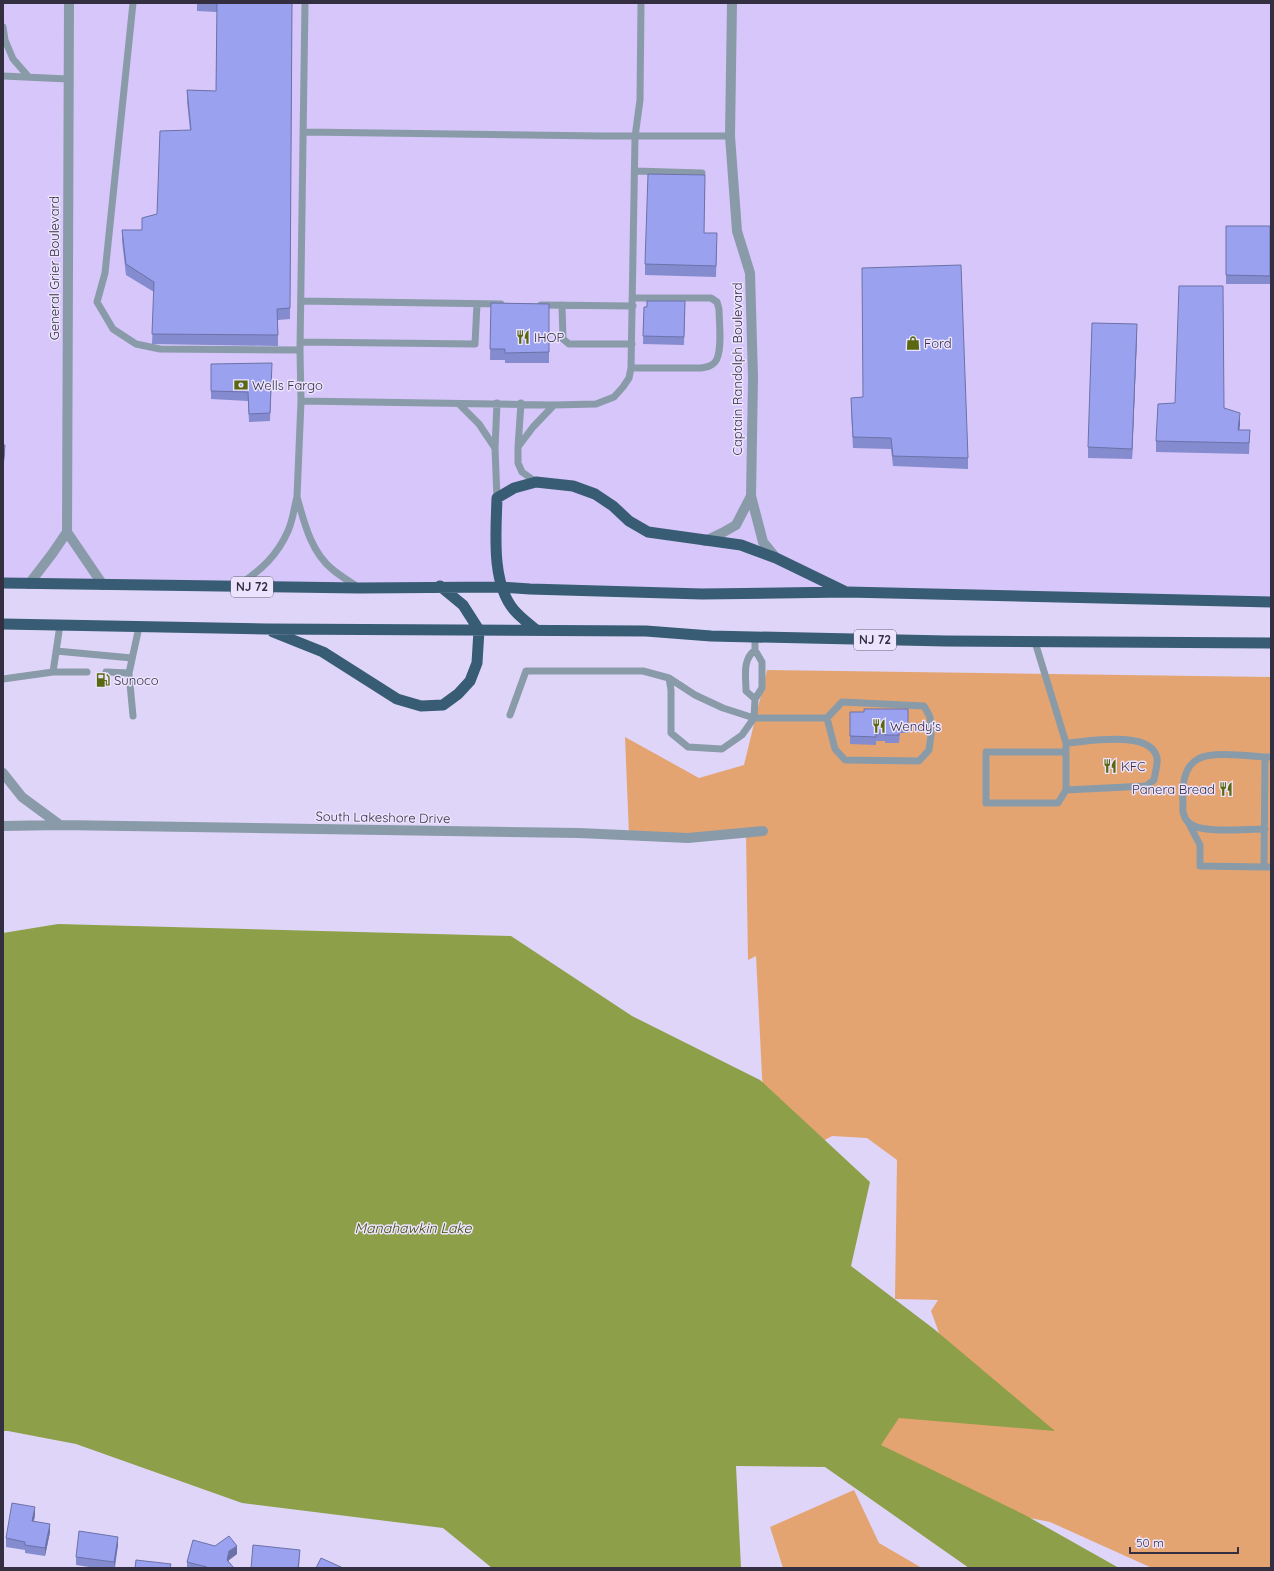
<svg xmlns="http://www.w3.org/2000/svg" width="1274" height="1571" font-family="Quicksand,sans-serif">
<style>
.built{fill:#d6c6f9}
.green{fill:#e4a472}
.water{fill:#8e9f49}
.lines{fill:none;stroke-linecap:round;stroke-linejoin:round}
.service{stroke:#899ba8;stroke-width:7}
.minor{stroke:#899ba8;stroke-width:10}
.trunk{stroke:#375c73;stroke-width:11}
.wall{fill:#848bce}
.shaded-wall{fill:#6c71a8}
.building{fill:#9aa2f0;stroke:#6c71a8}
.labels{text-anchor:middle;stroke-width:3;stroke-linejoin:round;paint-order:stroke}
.shield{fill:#ece4ff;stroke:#6b6579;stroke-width:1}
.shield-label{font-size:12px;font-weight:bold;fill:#342f40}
.street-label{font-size:13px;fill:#342f40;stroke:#ece4ff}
.poi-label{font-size:13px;fill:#342f40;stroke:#ece4ff;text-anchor:start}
.water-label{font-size:14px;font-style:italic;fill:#3d4703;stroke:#ece4ff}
</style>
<rect width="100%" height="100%" fill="#dfd5f8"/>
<path class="built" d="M3,3H1271V602L3,583Z"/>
<path class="green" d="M767,670L1271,677V1568H1152L1050,1522L989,1510L863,1446L947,1355L931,1311L938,1300L895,1299L897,1160L867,1138L832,1136L821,1142L763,1096L756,956L748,960L746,836L629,835L625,737L699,778L744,765Z
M854,1490L879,1543L922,1568H783L770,1527Z"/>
<path class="water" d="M58,924L511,936L632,1016L760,1080L870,1182L851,1266L934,1329L1055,1431L899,1418L881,1445L1025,1515L1119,1568H969L825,1467L736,1466L741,1568H492L443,1528L242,1503L76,1444L8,1431H3V933Z"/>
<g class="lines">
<path class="service" d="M133,3L105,273L97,302L113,329L136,344L160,349L300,350
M3,27L5,40L13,59L28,76
M3,76L68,79
M304,132L602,136H730
M635,171L702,173
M301,301L501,304
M541,305L633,306
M562,305L563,339L569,344H632
M300,342L475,344L477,304
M631,368H701C707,367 712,366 715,362C723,353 719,321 719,309L717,302L711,298H632
M301,401L554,405L596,404L614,397L623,387L629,378L631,368L635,137L640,100L641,3
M497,403L495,448L497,498
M459,404L479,424L495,448
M518,447L521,403
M536,482L522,472L518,463V447L533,427L554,405
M297,497L301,401L300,350L305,3
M239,585C261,570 277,556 288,531C293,520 294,508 297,497C304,522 311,552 332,569C340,576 349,581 358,587
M755,637V650L762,662V688L755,699L754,718H827L842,702L924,706L930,717L931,735L929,750L919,761L845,760L835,749L827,718
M1035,642L1066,743V790L1058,803H986V752H1066
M56,651L132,658
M53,672H87
M106,672L129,673
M669,678L695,695L723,708L754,718L742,735L722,749L688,747L671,733V690Z
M3,679L53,672L60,625
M755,699L746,691C746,676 742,660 755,650
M510,715L526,671H643L669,678
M133,716L129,673L139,627
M1271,757H1265L1264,867H1271
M1066,790L1146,786L1154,780C1155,773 1158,764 1157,758C1151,729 1087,742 1066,743
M1188,822L1200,845V866L1264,867
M1265,829C1246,829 1211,833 1194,826C1190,824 1185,820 1184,815C1182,812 1183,806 1183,803C1182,788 1183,767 1198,759C1211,751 1249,756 1265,757"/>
<path class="minor" d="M732,3L730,136L737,231L750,273L753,378L751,496L763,542L776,558
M67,532L103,585
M705,541L722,533L736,525L751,496
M29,584L52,554L67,532L69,3
M3,773L22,797L60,825
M3,826L60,825L579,833L688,838L763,831"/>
<path class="trunk" d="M3,583L359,588L501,587L530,589L702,594L847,592L1271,602
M3,624L266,629L646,631L711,636L946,641L1271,643
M535,629C528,623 520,617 514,610C491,583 496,532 497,498L514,488L536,482L573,486L595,494L613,506L629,521L648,532L741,545L776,558L844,591
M273,632L323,652L397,699L421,706L443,705L458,694L470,681L477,663L479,630L463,605L440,586"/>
</g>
<path class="wall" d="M197,3H292L290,319L278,320V346L152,344L154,292L126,275L122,241V230H142V218L157,214L190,130L187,101V90L216,91L217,12L197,11Z
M705,186L704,233L717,244L716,277L645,275V264Z
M1226,226H1270V284H1226Z
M685,301L684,345L643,344L644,307Z
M491,303L549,304V363H505V360H490Z
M1137,335L1132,459L1088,458V447Z
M211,364L272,371L270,421L249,422L248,401L211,399Z
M851,398L968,458V469L893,466L891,449L853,448L851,409Z
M1224,408L1240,424L1239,430H1250L1249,454L1156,452V441Z
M908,709V733H900L899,743H885V741H876V745L850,744V712H864Z
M35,1515L34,1521L50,1532L45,1556L25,1553V1550L6,1547V1538Z
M118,1545L115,1568H96L76,1565V1557Z
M237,1554L229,1560L228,1561L234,1568H187V1562Z"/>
<path class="shaded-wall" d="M1137,324V335L1132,459V449Z
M1240,413V424L1238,441V430Z
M5,445V453L3,472V464Z
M35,1507V1515L32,1529V1521Z
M50,1524V1532L45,1556V1548Z
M118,1537V1545L114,1568V1562Z
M237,1546V1554L229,1560L227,1568V1560L229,1551Z
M300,1550L299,1568H298Z"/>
<path class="building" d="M217,3H292L290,308L277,309L278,335L152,334L154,282L126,264L122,230H142V218L157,214L160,131L191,130L187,90L216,91Z
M648,174L705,175L704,233H717L716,266L645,264Z
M1226,226H1270V276L1226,275Z
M961,265L968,458L893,456L891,438L853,437L851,398L863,397L862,268Z
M1179,286H1223L1224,408L1240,413L1238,430H1250L1249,443L1156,441L1158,404L1175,403Z
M647,301H685L684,337L643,336L644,307H647Z
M491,303L549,304V352L505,353V349H490Z
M1092,323L1137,324L1132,449L1088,447Z
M272,363L270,413L249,414L248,392L211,391V364Z
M3,445H5L3,464Z
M864,709H908V724H900L899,735H885V733H876V737L850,736V712H864Z
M12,1503L35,1507L32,1521L50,1524L45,1548L25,1545V1542L6,1538Z
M79,1531L118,1537L114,1562L76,1557Z
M229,1536L237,1546L229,1551L227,1560L234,1568H206L207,1567L187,1562L193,1540L215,1546Z
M253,1545L300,1550L298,1568H251Z
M321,1558L343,1568H316Z
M136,1560L171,1564L170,1568H135Z"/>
<defs>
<symbol id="restaurant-bare" viewBox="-9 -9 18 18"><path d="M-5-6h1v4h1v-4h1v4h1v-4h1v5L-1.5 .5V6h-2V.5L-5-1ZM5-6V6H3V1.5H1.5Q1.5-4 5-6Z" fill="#5a680f" stroke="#ece4ff" stroke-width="2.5" paint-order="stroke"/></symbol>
<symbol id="shop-bare" viewBox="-9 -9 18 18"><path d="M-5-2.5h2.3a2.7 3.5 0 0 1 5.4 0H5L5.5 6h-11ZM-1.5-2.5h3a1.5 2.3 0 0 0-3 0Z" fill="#5a680f" stroke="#ece4ff" stroke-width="2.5" paint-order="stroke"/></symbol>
<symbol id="bank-bare" viewBox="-9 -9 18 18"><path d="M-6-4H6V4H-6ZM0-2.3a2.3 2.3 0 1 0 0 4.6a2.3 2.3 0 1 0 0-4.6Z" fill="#5a680f" stroke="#ece4ff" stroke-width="2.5" paint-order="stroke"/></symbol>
<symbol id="fuel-bare" viewBox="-9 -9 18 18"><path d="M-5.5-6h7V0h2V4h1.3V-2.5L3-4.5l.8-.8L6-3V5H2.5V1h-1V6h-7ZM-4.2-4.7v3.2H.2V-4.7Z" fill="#5a680f" stroke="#ece4ff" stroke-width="2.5" paint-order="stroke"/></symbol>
</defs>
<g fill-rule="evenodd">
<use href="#restaurant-bare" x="513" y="327" width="20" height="20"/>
<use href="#shop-bare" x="903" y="333" width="20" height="20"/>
<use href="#bank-bare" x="231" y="375" width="20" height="20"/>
<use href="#fuel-bare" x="93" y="670" width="20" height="20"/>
<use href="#restaurant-bare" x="869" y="716" width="20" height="20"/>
<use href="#restaurant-bare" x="1100" y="756" width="20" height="20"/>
<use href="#restaurant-bare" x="1216" y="779" width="20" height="20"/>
</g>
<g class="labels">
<g class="shield">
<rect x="231" y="577" width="42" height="20" rx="3"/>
<rect x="854" y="630" width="42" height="20" rx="3"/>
</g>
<g class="shield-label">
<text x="252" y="591">NJ 72</text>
<text x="875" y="644">NJ 72</text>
</g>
<g class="street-label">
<text transform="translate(54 268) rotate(-90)" y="5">General Grier Boulevard</text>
<text transform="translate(737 369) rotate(-90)" y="5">Captain Randolph Boulevard</text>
<text transform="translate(383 817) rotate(1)" y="5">South Lakeshore Drive</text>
</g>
<g class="poi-label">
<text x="534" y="342">IHOP</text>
<text x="924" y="348">Ford</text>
<text x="252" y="390">Wells Fargo</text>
<text x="114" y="685">Sunoco</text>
<text x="890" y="731">Wendy's</text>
<text x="1121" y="771">KFC</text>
<text x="1215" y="794" text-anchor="end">Panera Bread</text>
</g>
<g class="water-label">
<text x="413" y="1233">Manahawkin Lake</text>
</g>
</g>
<rect width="1274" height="1571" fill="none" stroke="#342f40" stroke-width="8"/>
<path d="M1130 1547v6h108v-6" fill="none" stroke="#342f40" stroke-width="2"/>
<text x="1136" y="1547" font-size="12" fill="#342f40" stroke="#ece4ff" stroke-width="3" paint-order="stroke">50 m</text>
</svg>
